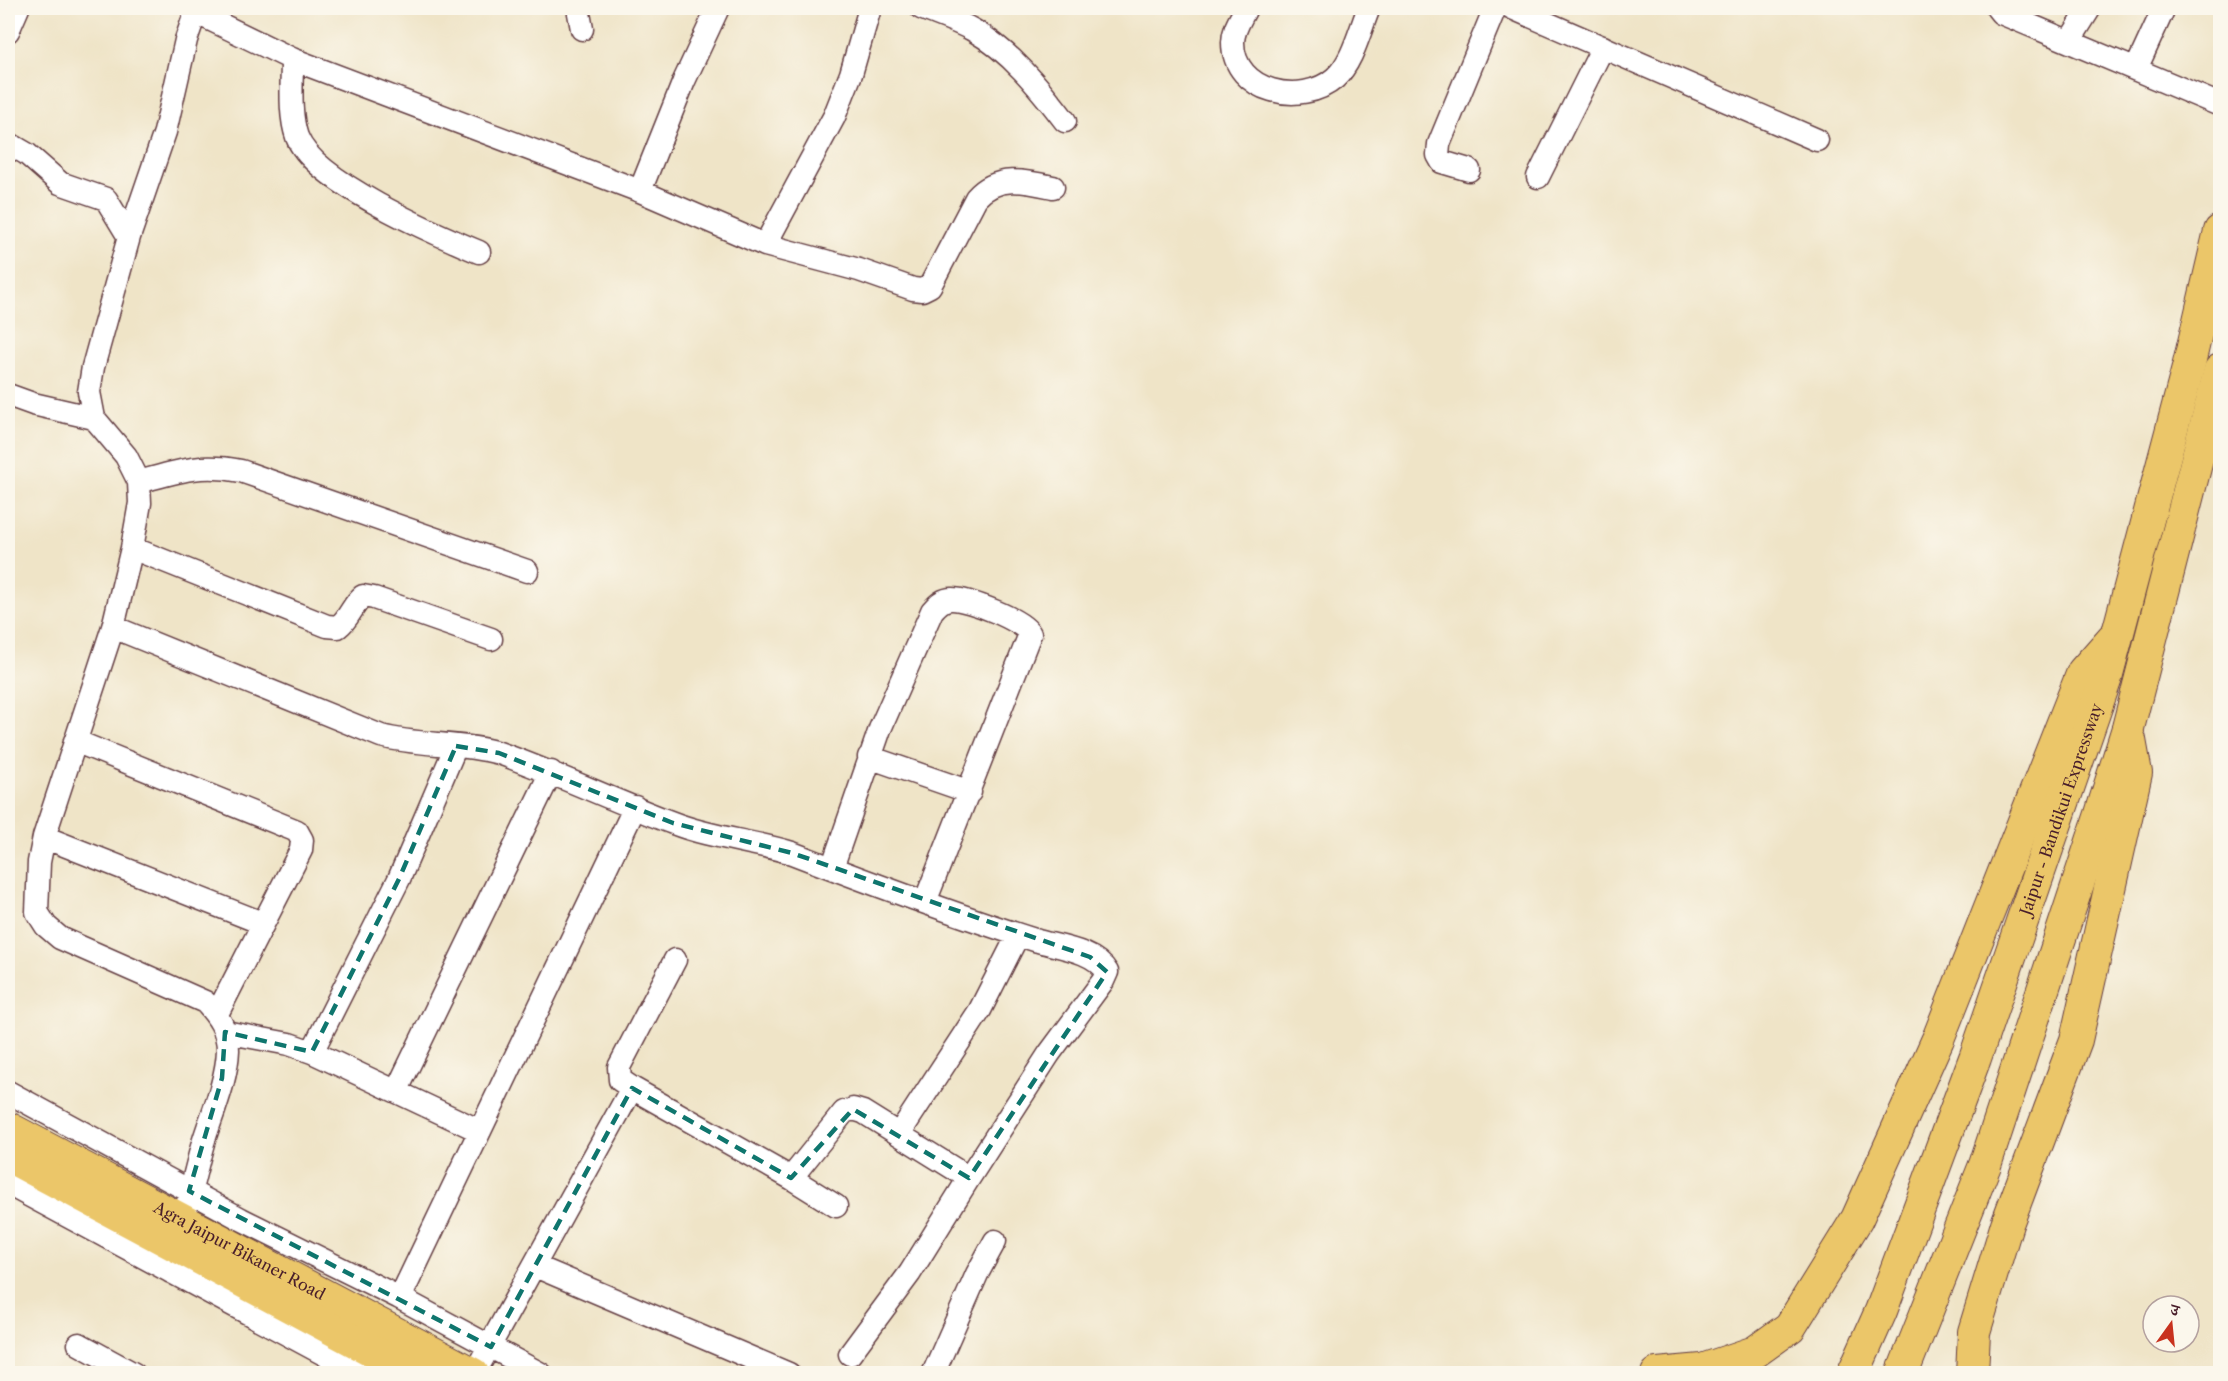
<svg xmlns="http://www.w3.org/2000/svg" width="2228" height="1381" font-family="'Libre Caslon Text','Noto Serif Devanagari',serif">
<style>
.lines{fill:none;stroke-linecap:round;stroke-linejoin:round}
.minor-casing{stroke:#633d42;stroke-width:25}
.highway-casing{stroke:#633d42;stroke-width:34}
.minor{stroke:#fff;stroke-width:22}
.highway{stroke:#ebc669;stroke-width:32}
.marked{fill:none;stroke:#0f766e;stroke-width:4.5;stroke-dasharray:12 8;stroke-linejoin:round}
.labels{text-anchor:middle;stroke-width:4.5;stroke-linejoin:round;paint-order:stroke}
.street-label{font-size:16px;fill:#4a1f2b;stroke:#fbf7ec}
</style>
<rect width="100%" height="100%" fill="#fbf7ec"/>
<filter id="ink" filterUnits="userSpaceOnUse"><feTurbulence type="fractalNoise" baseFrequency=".0167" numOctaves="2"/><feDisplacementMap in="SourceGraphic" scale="12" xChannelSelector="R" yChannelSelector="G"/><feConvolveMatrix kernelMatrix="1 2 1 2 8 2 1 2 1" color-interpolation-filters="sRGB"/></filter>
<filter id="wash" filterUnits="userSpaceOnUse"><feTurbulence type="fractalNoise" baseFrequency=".008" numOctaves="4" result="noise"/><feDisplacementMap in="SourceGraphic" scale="24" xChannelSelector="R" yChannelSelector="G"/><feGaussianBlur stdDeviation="1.35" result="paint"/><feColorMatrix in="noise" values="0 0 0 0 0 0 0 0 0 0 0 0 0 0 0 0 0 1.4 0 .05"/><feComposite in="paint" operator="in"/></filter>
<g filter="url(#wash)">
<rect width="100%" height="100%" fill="#efe4c7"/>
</g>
<g filter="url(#ink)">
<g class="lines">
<defs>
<path id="minor" d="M197,8L186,40L165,132L129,237L93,367L89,392L94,418L126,456L139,482L140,503L132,548L113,627L381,736C420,746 460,742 499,753C558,774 614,801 673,823C711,838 753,841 792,853C873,884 955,915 1038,941C1060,947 1095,951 1107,972L1103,981L1049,1054L969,1178L863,1112L853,1109L844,1112L791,1178L632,1088L474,1374
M578,8L582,29
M921,8C938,15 957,21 973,30C1010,51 1039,87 1065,121
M1246,8C1241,19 1233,29 1233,42C1233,93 1302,107 1335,78C1353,62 1360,29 1369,8
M1512,8L1817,140
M1997,8L2001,13L2220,105
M195,12L292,59C292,84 289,114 297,137C314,182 436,234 479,252
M8,31L18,8
M2070,40L2090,8
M292,59L640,191L765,245L859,270L913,289L922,290L930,286L976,198C997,174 1026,181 1053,187
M2136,69L2164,8
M8,143L27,154L60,183L106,199L129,237
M1469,170L1442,162L1438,155L1439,144L1495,8
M1538,177L1603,47
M640,191L684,81L718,8
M765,245L834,117L851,74L870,8
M8,395L33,404L94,418
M139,482C177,471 201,463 241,471L527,571
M132,548L327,626L338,627C350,618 352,605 363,596L374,598L491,639
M113,627L44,837L39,862L37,912L46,926L60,938L205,1002C218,1016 228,1030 228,1050C227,1080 212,1114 203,1143C191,1186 182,1229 171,1272
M75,741L297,831L302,840L301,850L217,1014
M869,757L970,792
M44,837L262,923
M832,868L880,729L932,611C938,604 943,599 952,599C968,599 1024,620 1030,634L925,902
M225,1032L289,1044L312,1052L480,1131
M312,1052L399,879L456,746
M632,1088L620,1080L619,1067L675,960
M397,1090L551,772
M8,1092L241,1219L400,1298L541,1374
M899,1134L980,1010L1018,935
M791,1178L836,1206
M8,1184L361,1374
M535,1266L789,1374
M400,1298L635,807
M79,1344L134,1374
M850,1354L910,1273L969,1178
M933,1374L977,1274L995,1241"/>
<g id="highway">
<path id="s1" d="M8,1128L473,1374"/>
<path d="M8,1156L416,1374"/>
<path d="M1657,1374L1702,1370L1755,1352L1790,1327L1857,1219L1938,1039L2083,672L2113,638"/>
<path id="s2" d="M1853,1374L1881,1311L1975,1058L2106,678L2188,368L2220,231"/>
<path d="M1902,1374L1985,1165L2101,814L2128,728L2220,370"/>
<path d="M1972,1374L1974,1332L2007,1224L2076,1040L2136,773L2130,740"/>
</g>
</defs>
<use href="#minor" class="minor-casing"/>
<use href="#highway" class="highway-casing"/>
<use href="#minor" class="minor"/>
<use href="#highway" class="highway"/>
</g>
</g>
<path class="marked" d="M456,746L499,753L673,823L792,853L1090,957L1107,972L969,1178L853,1109L791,1178L632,1088L491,1347L189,1191L222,1078L225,1032L312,1052L399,879Z"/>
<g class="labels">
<g class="street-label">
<text dy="6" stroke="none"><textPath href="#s2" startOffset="602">Jaipur - Bandikui Expressway</textPath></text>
<text dy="6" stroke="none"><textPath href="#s1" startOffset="262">Agra Jaipur Bikaner Road</textPath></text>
</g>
</g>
<rect width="2228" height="1381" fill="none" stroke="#fbf7ec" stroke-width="30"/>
<g transform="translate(2171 1324) rotate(15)"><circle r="28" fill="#fbf7ec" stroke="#b4a19f" stroke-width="1.5"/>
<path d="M0-4.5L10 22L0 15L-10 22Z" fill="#c8321e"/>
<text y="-9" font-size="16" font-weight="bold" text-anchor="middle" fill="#4a1f2b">उ</text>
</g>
</svg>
